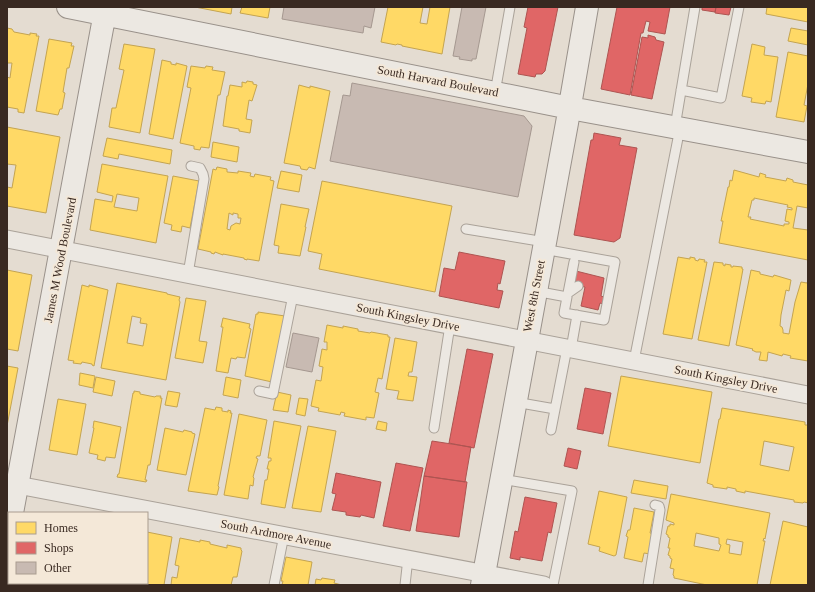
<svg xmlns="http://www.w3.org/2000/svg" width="815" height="592" font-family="'Times New Roman',serif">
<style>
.homes{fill:#ffd966;stroke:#c4a451;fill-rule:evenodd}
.shops{fill:#e06666;stroke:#ae5451}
.building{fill:#c8bab2;stroke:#a59890}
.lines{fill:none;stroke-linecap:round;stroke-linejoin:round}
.lane-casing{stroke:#aaa299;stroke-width:11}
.street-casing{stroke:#aaa299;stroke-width:19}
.secondary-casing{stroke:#99918a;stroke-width:24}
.lane{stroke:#ece8e2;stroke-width:9}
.street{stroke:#ece8e2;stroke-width:17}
.secondary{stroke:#ece8e2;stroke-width:22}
.labels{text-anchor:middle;stroke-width:4;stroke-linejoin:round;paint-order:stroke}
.street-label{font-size:12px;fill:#392921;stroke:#f4e8d8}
</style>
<rect width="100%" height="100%" fill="#e4dcd1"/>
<path class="homes" d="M195,7H232L231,14Z
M242,7H270L268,18L240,13Z
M388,7H423L420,23L427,24L430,7H450L442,54L402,46V45L397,44L396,45L381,42Z
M767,7H808V22L766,14Z
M7,28L12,29L14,32L30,35V33L37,34L36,36H39L24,113L18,112V109L7,107V77L10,78L12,63H7Z
M791,28L808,31V45L788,41Z
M49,39L72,43L71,46H74L69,68H67L63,92L65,93L62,109H60L58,115L36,111Z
M124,44L155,49L140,133L109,127L112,108H116L124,70L119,69Z
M752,44L765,47L764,55L778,57L771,102L766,101L765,104L751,102L752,98L742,96Z
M788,52L808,56V84L804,105L807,106L804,122L776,117Z
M162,60L171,62V64L176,65V63L187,66L173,139L149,134Z
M191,66L205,68L206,66L213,67L212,70L225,72L220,95H218L209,148L201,147L200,150L194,149V146L180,143L191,88L187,87Z
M247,81L253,82V84L257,85L252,101L249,100L246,119L252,120L250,133L239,131V129L223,126L227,96H228L230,85L242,87V82L246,83Z
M299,85L310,88V86L330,91L315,169L309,167L307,170L301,169L300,166L284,163Z
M7,127L60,137L46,213L7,206V187L12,188L16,165L7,164Z
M107,138L172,150L170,164L119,154L118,159L103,156Z
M213,142L239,147L237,162L211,157Z
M102,164L168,176L156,243L90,230L95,199L112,202L113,196L97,192ZM117,194L139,198L137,211L114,207Z
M217,167L227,169V172L238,173V171L251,173L250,176L254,177L255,174L271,177L270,180L274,181L259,261L247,259V260L244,259V258L223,254V255L215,252L214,254L211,253V252L198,249L213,169L216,170ZM229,213L233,215V213L238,214V218H241L240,224L236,223L231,226L230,230L227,229Z
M734,170L759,177L760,173L766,175L765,177L786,181L787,178L793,180V182L808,185V208L797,206L793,228L808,230V260L719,243L723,221H721L728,187H729L730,180L732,181ZM754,198L788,205L787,207L792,208V210L787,209L785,221L789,222V224H784V226L750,219L751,217H748L752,200H754Z
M281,171L302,175L299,192L277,188Z
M173,176L199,181L190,228L182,226L181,232L171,230L172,225L164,223Z
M322,181L452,206L435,292L319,269L322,254L308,251Z
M281,204L309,209L305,227H306L300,256L278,253L279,246L274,245Z
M678,257L690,259V257L695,258V260L698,261L699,259L705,260L704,262H707L692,339L663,334Z
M714,262L723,263V265L725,266V264L731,265V267H733V266L742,267V269H743L729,346L698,340Z
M7,270L32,275L18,351L7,349Z
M751,270L760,272V274L773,277L774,275L791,280L789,291L786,290L781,315L780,326L782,327L783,330V333L789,334L795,302L801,282L807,283L808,281V361L790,358L791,356L783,354L782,356L768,352L767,361L759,360L761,352H756L752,350L753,349L736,345Z
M117,283L167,293V294L180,297L179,300L180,302L166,380L101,368ZM132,316L141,318L140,323L147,324L143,346L127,343Z
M82,285L89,287V285L108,290L94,366L92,365V364L82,362L81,364L73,363L74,361L68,360Z
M186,298L206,301L199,341L207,342L203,363L175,358Z
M258,312L285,316L272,382L245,376L256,314H258Z
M223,318L250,324L249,328L251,329L245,358L237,357L236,359L231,358L228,373L216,371L223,327H221Z
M327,325L343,328V326L358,329V331L370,333L371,332L388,335V337H390L382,379L378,378L375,392L379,393L374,418L366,417V420L344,416L345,413L341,412L340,415L318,411L319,408L311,406L316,380L321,381L323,367L319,366L322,349L327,350V342H324Z
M395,338L417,342L412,372H409L408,376L417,377L413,401L397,399L399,391L386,389Z
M7,366L18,368L7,426Z
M80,373L95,376L93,388L79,385Z
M621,376L712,392L700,463L608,446Z
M96,377L115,381L112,396L93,392Z
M226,377L241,380L238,398L223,395Z
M134,391L140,392V394L155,397L156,396H161L160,398H162L150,465H148L145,480H147L146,482L117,477L118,474H119L133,393H134Z
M168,391L180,393L177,407L165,405Z
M277,392L291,395L288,412L273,410Z
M299,398L308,399L305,416L296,414Z
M58,399L86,404L77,455L49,450Z
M216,407L222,408V411L228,412V410L231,411L230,413H232L218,486L219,487L217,495L188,491L205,408L215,410Z
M722,408L805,422V425H808V503L804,502L803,503L794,502V500L745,491V493L736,491V489L727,487V489L713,487V485L707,483L719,419H720ZM764,441L794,447L789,471L760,465Z
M239,414L267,420L260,456H257L256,458L258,459L253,477L254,478L253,486L250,485L248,499L224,495Z
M94,421L121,427L115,458L106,457L105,461L97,459L98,455L89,453L94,428H93Z
M274,421L301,426L285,508L261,504L265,480H267L269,469H267L269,461H271V458H268Z
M378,421L387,423L386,431L376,429Z
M308,426L336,431L321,512L292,508Z
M165,428L183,432L184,430L192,432V433L195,434L186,475L157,470Z
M634,480L668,486L666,499L631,493Z
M599,491L627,497L616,555L614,556L599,551L600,547L588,544Z
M671,494L770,513L765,539L764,538L763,541H765L757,585H707L674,578V576L673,575L674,569L670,568L672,559L670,558V556L668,555L670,548H668L670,538L668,537V535L666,534L668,526H670V524L674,525V523L666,520ZM696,533L719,538V544L721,545L719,551L694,546ZM727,539L743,542L741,555L729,553L730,545L726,544Z
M634,508L654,512L650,533L654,534L650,554L644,553L642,562L624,558L628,537L626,536L628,530H630Z
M783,521L808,527V585H770Z
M147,532L172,537L164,585H137V583H147Z
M180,538L200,542V540L210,542V544L227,548V545L241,548V550L242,551L237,577H233L231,585H171L172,577L177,578L179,566L175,565Z
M286,557L312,562L308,585H282L283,581H281Z
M322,578L335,580L334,583L342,585H315L316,579L321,580Z
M27,583H90L89,585H27Z"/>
<path class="shops" d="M528,7H558L545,71L542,74H536L535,77L518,74L527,28L524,27Z
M617,7H670L665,34L648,31L650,22L646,21L643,33H641L630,95L601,89Z
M702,7H716L715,12L702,10Z
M716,7H731L729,15L715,13Z
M648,35L655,37L656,40L664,42L652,99L631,95L642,37L648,38Z
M594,133L621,138L619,145L637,148L620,238L614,242L574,235L591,140H593Z
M459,252L505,261L500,284L498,283L497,290L503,291L499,308L439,296L444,268L455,270Z
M576,271L604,278L601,296L604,297L603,304L600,303L598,310L581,306L585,287L573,285Z
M467,349L493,354L474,448L449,443Z
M585,388L611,393L603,434L577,429Z
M432,441L471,447L465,482L424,476Z
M568,448L581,451L577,469L564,466Z
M396,463L423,468L410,531L383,526Z
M336,473L381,482L374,518L361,515L360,517L346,515V512L332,510L336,494L332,493Z
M424,476L467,482L459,537L416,531Z
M525,497L557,503L551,533L548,532L542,561L520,557V560L510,558L515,531L518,532Z"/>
<path class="building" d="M284,7H375L371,28L364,26L363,33L282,19Z
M462,7H486L476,59H472V61L459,59L460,57L453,56Z
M352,83L524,116L532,126L518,197L330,161L343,95L350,96Z
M293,333L319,338L312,372L286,367Z"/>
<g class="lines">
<defs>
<path id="lane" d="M681,90L721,98L739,7
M495,93L510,7
M675,127L695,7
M466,229L545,242
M188,274L204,179L203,174L200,168L191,166
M535,291L567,297L564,313L604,320L615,262L543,249
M568,293L574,262
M567,295L568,293L578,286
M571,349L577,315
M634,361L680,128
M259,391L273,394L293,295
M515,402L555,409
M434,428L450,325
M551,430L567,348
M501,479L572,491L553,585
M274,585L284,535
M405,585L408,558
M648,585L660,510L659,506L655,505"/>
<path id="street" d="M7,239L808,395
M7,483L544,585"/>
<path id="secondary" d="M68,7L570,108L808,152
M12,513L106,7
M7,538L9,528
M482,585L567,123L587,7"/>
</defs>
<use href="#lane" class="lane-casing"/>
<use href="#street" class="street-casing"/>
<use href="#secondary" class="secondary-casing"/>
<use href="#lane" class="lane"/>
<use href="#street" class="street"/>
<use href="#secondary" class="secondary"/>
</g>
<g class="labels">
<g class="street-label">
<text transform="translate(438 81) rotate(11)" y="4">South Harvard Boulevard</text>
<text transform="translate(60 260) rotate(-79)" y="4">James M Wood Boulevard</text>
<text transform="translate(534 296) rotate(-79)" y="4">West 8th Street</text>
<text transform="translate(408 317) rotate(11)" y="4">South Kingsley Drive</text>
<text transform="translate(726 379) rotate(11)" y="4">South Kingsley Drive</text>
<text transform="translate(276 534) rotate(11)" y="4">South Ardmore Avenue</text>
</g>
</g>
<rect width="815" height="592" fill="none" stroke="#392921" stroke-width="16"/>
<rect x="8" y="512" width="140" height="72" fill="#f4e8d8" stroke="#a99c8f"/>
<rect x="16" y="522" width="20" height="12" fill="#ffd966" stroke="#a99c8f"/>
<text x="44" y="532" font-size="12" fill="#392921">Homes</text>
<rect x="16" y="542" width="20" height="12" fill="#e06666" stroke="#a99c8f"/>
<text x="44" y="552" font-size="12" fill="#392921">Shops</text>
<rect x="16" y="562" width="20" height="12" fill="#c8bab2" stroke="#a99c8f"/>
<text x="44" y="572" font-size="12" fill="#392921">Other</text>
</svg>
